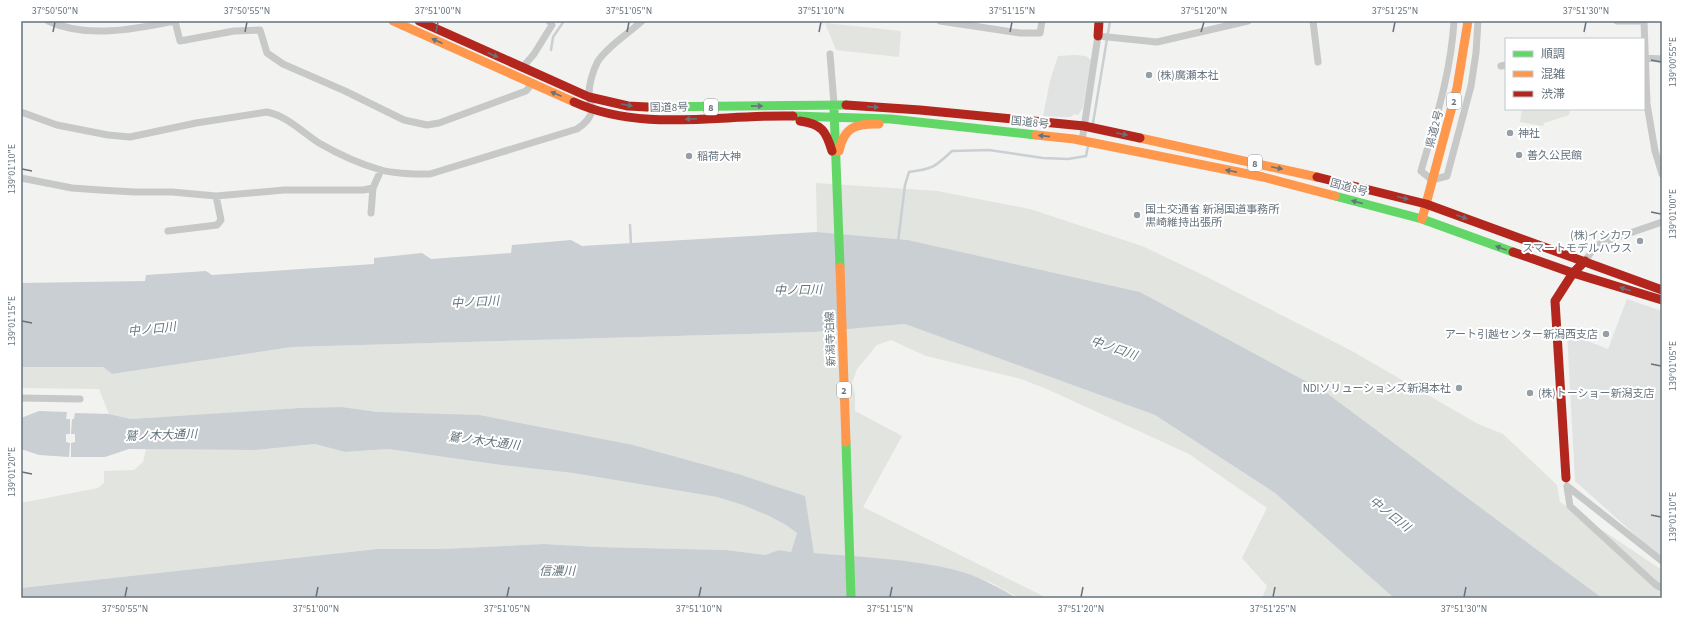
<svg xmlns="http://www.w3.org/2000/svg" width="1683" height="619" font-family="'Source Sans 3','Noto Sans JP',sans-serif">
<style>
.built{fill:#e1e2e2}
.green{fill:#e2e4df}
.water{fill:#c9cfd2}
.lines{fill:none;stroke-linecap:round;stroke-linejoin:round}
.stream{stroke:#c9cfd2;stroke-width:2.5}
.street{stroke:#c7c8c8;stroke-width:7}
.fast{stroke:#63d668;stroke-width:9}
.slow{stroke:#ff974d;stroke-width:9}
.jam{stroke:#b3261e;stroke-width:9}
.oneway{fill:#66737d}
.ticks{fill:none;stroke:#66737d;stroke-width:1.5}
.poi-dot{fill:#979fa6;stroke:#fff;stroke-width:1.5}
.labels{text-anchor:middle;stroke-width:4;stroke-linejoin:round;paint-order:stroke}
.shield{fill:#fff;stroke:#949da4;stroke-width:1}
.shield-label{font-size:10px;font-weight:bold;fill:#66737d}
.poi-label{font-size:11px;fill:#66737d;stroke:#fff;text-anchor:start}
.street-label{font-size:11px;fill:#66737d;stroke:#fff}
.water-label{font-size:12px;font-style:italic;fill:#62737b;stroke:#fff}
.neatline{fill:none;stroke:#66737d;stroke-width:1.5}
.ticks-label{font-size:10px;text-anchor:middle;fill:#66737d}
</style>
<rect width="100%" height="100%" fill="#f2f2f1"/>
<path class="built" d="M1075,55L1086,56L1091,60L1083,108L1078,115L1074,114L1071,117H1062L1043,116L1050,81L1058,56Z
M1627,299L1662,311V559L1575,481L1567,333L1608,349Z"/>
<path class="green" d="M825,23L901,31L899,57L836,50Z
M1522,109H1570L1569,115L1544,123L1543,126L1520,122Z
M816,183L937,191L1030,209L1142,246L1205,276L1352,351L1478,424L1503,434L1557,485L1560,502L1662,570V598H1602L1324,391L1140,292L908,240L817,232Z
M905,324L1155,415L1275,493L1394,598H1262L1267,586L1242,558L1267,508L1189,454L1049,390L1021,379L926,356L891,340L877,345L857,369L852,383L855,395V411L902,436L863,507L1047,598H1019L992,583L957,570L910,562L814,553L805,496L377,412L342,407L299,408L131,419L109,414L99,389L21,388V367H103L112,374L292,347L815,332Z
M315,444L345,452L388,449L501,465L573,473L717,497L743,505L769,516L786,525L797,533L791,552L779,550L765,555L726,550L598,547L544,544L441,549H377L21,588V503L98,488L104,483V471L134,470L143,462L146,449L256,450Z"/>
<path class="water" d="M817,232L908,240L1140,292L1324,391L1602,598H1394L1275,493L1155,415L905,324L815,332L292,347L112,374L103,367H21V283L145,281L146,275L206,271L212,275L374,264V258L422,253L431,259L511,253L512,245L571,240L582,246Z
M342,407L377,412L479,415L633,445L738,474L805,496L814,553C861,557 910,559 956,570C978,576 998,587 1017,598H21V588L377,549H441L544,544L598,547L726,550L765,555L779,550L791,552L797,533L786,525L769,516L743,505L717,497L573,473L501,465L388,449L345,452L315,444L256,450L129,449L105,457H71V443L75,442V434H71L72,419H74L75,413L109,414L131,419L299,408Z
M39,411L67,412L66,419H70V434H66V442L70,443L69,457L39,455L21,449V418Z"/>
<g class="lines">
<path class="stream" d="M551,50L553,37L564,21
M1093,123L1110,21
M630,225L631,245
M898,242L905,185L909,172C933,169 935,167 952,151L989,150L1043,158L1068,159L1086,156L1088,146"/>
<path class="street" d="M48,21C87,39 135,29 175,21
M175,21L180,41L234,31L260,30L267,53L283,64L345,91L404,120L427,125L439,123L526,91L532,84
M940,21L1020,33H1040L1042,21
M1313,21L1318,62
M1454,21C1451,73 1435,122 1421,171L1432,180L1447,176L1471,86L1476,53L1478,21
M1617,21H1644L1647,104L1655,151L1662,174
M830,54L834,104
M1644,58L1662,59
M1501,66L1506,65
M522,68L534,54L552,25L549,21
M21,112L57,125L108,135L130,137L196,123L267,112C287,116 302,132 319,143C338,154 360,164 381,170C396,174 413,174 430,174L577,129C583,125 591,118 592,110C592,105 589,100 589,94C589,84 593,70 598,61C609,45 628,34 642,21
M1082,141L1098,36L1157,42L1248,21
M21,178L72,188L100,190L135,192H172L216,196L284,190H363L373,188
M371,213L373,188L381,170
M168,231L217,225L221,220L216,196
M1585,261L1594,248L1601,243L1662,222
M21,398L80,399
M1567,486L1662,561
M1567,487L1570,506L1656,585L1662,588"/>
<path class="fast" d="M647,107L846,105
M834,109L840,267
M793,116L891,119L1036,135
M1335,196L1422,219L1513,252
M846,442L851,598"/>
<path class="slow" d="M393,21L574,102
M1036,135L1074,139L1263,177L1335,196
M1140,138L1317,177
M839,151C844,127 856,123 879,124
M1422,219L1457,88L1468,21
M840,267L846,442"/>
<path class="jam" d="M419,21L589,97L628,106L647,107
M1098,36L1099,21
M574,102C643,133 720,114 793,116
M846,105L920,110L1084,126L1140,138
M800,121C822,124 826,131 832,151
M1317,177L1426,204L1662,290
M1513,252L1573,273L1662,300
M1566,478L1555,301L1573,273L1585,261"/>
</g>
<defs><path id="oneway-solid" d="M-6-.8H1V-3.2L6.5 0L1 3.2V.8H-6Z"/></defs>
<g class="oneway">
<use href="#oneway-solid" transform="translate(437 41) rotate(-156)"/>
<use href="#oneway-solid" transform="translate(493 55) rotate(25)"/>
<use href="#oneway-solid" transform="translate(556 94) rotate(-157)"/>
<use href="#oneway-solid" transform="translate(627 105) rotate(10)"/>
<use href="#oneway-solid" transform="translate(757 106) rotate(-1)"/>
<use href="#oneway-solid" transform="translate(873 107) rotate(4)"/>
<use href="#oneway-solid" transform="translate(691 119) rotate(178)"/>
<use href="#oneway-solid" transform="translate(1122 134) rotate(12)"/>
<use href="#oneway-solid" transform="translate(1044 136) rotate(-174)"/>
<use href="#oneway-solid" transform="translate(1277 168) rotate(12)"/>
<use href="#oneway-solid" transform="translate(1231 171) rotate(-169)"/>
<use href="#oneway-solid" transform="translate(1403 198) rotate(14)"/>
<use href="#oneway-solid" transform="translate(1357 202) rotate(-165)"/>
<use href="#oneway-solid" transform="translate(1462 217) rotate(20)"/>
<use href="#oneway-solid" transform="translate(1501 248) rotate(-160)"/>
<use href="#oneway-solid" transform="translate(1625 289) rotate(-163)"/>
</g>
<path class="ticks" d="M53,32L55,22M245,32L247,22M436,32L438,22M627,32L629,22M819,32L821,22M1010,32L1012,22M1201,32L1204,22M1393,32L1395,22M1584,32L1586,22M1651,60L1661,62M22,169L32,171M1651,212L1661,214M22,321L32,323M1651,364L1661,366M22,472L32,474M1651,515L1661,517M125,597L127,587M316,597L318,587M507,597L509,587M699,597L701,587M890,597L892,587M1081,597L1083,587M1273,597L1275,587M1464,597L1466,587"/>
<g class="poi-dot">
<circle cx="1149" cy="75" r="4"/>
<circle cx="1510" cy="133" r="4"/>
<circle cx="1519" cy="155" r="4"/>
<circle cx="689" cy="156" r="4"/>
<circle cx="1137" cy="215" r="4"/>
<circle cx="1640" cy="241" r="4"/>
<circle cx="1606" cy="334" r="4"/>
<circle cx="1459" cy="388" r="4"/>
<circle cx="1530" cy="393" r="4"/>
</g>
<g class="labels">
<g class="shield">
<rect x="1447" y="93" width="14" height="16" rx="3"/>
<rect x="704" y="99" width="14" height="16" rx="3"/>
<rect x="1248" y="155" width="14" height="16" rx="3"/>
<rect x="837" y="382" width="14" height="16" rx="3"/>
</g>
<g class="shield-label">
<text x="1454" y="105">2</text>
<text x="711" y="111">8</text>
<text x="1255" y="167">8</text>
<text x="844" y="394">2</text>
</g>
<g class="poi-label">
<text x="1157" y="79">(株)廣瀬本社</text>
<text x="1518" y="137">神社</text>
<text x="1527" y="159">善久公民館</text>
<text x="697" y="160">稲荷大神</text>
<text x="1145" y="213">国土交通省 新潟国道事務所<tspan x="1145" dy="13">黒崎維持出張所</tspan></text>
<text x="1632" y="239" text-anchor="end">(株)イシカワ<tspan x="1632" dy="13">スマートモデルハウス</tspan></text>
<text x="1598" y="338" text-anchor="end">アート引越センター新潟西支店</text>
<text x="1451" y="392" text-anchor="end">NDIソリューションズ新潟本社</text>
<text x="1538" y="397">(株)トーショー新潟支店</text>
</g>
<g class="street-label">
<text transform="translate(669 107) rotate(-1)" y="4">国道8号</text>
<text transform="translate(1030 122) rotate(6)" y="4">国道8号</text>
<text transform="translate(1434 129) rotate(-75)" y="4">県道2号</text>
<text transform="translate(1349 187) rotate(15)" y="4">国道8号</text>
<text transform="translate(830 339) rotate(-92)" y="4">新潟寺泊線</text>
</g>
<g class="water-label">
<text transform="translate(798 290) rotate(-1)" y="4">中ノ口川</text>
<text transform="translate(475 302) rotate(-3)" y="4">中ノ口川</text>
<text transform="translate(152 329) rotate(-6)" y="4">中ノ口川</text>
<text transform="translate(1114 348) rotate(19)" y="4">中ノ口川</text>
<text transform="translate(161 435) rotate(-2)" y="4">鷲ノ木大通川</text>
<text transform="translate(484 441) rotate(7)" y="4">鷲ノ木大通川</text>
<text transform="translate(1390 514) rotate(38)" y="4">中ノ口川</text>
<text x="557" y="575">信濃川</text>
</g>
</g>
<rect width="1683" height="619" fill="none" stroke="#ffffff" stroke-width="44"/>
<rect x="1505" y="38" width="140" height="72" fill="#ffffff" stroke="#c2c7cb"/>
<rect x="1513" y="51" width="20" height="6" fill="#63d668" stroke="#c2c7cb"/>
<text x="1541" y="58" font-size="12" fill="#66737d">順調</text>
<rect x="1513" y="71" width="20" height="6" fill="#ff974d" stroke="#c2c7cb"/>
<text x="1541" y="78" font-size="12" fill="#66737d">混雑</text>
<rect x="1513" y="91" width="20" height="6" fill="#b3261e" stroke="#c2c7cb"/>
<text x="1541" y="98" font-size="12" fill="#66737d">渋滞</text>
<rect x="22" y="22" width="1639" height="575" class="neatline"/>
<g class="ticks-label">
<text x="55" y="14">37°50'50"N</text>
<text x="247" y="14">37°50'55"N</text>
<text x="438" y="14">37°51'00"N</text>
<text x="629" y="14">37°51'05"N</text>
<text x="821" y="14">37°51'10"N</text>
<text x="1012" y="14">37°51'15"N</text>
<text x="1204" y="14">37°51'20"N</text>
<text x="1395" y="14">37°51'25"N</text>
<text x="1586" y="14">37°51'30"N</text>
<text transform="translate(1672 62) rotate(-90)" y="4">139°00'55"E</text>
<text transform="translate(11 169) rotate(-90)" y="4">139°01'10"E</text>
<text transform="translate(1672 214) rotate(-90)" y="4">139°01'00"E</text>
<text transform="translate(11 321) rotate(-90)" y="4">139°01'15"E</text>
<text transform="translate(1672 366) rotate(-90)" y="4">139°01'05"E</text>
<text transform="translate(11 472) rotate(-90)" y="4">139°01'20"E</text>
<text transform="translate(1672 517) rotate(-90)" y="4">139°01'10"E</text>
<text x="125" y="612">37°50'55"N</text>
<text x="316" y="612">37°51'00"N</text>
<text x="507" y="612">37°51'05"N</text>
<text x="699" y="612">37°51'10"N</text>
<text x="890" y="612">37°51'15"N</text>
<text x="1081" y="612">37°51'20"N</text>
<text x="1273" y="612">37°51'25"N</text>
<text x="1464" y="612">37°51'30"N</text>
</g>
</svg>
